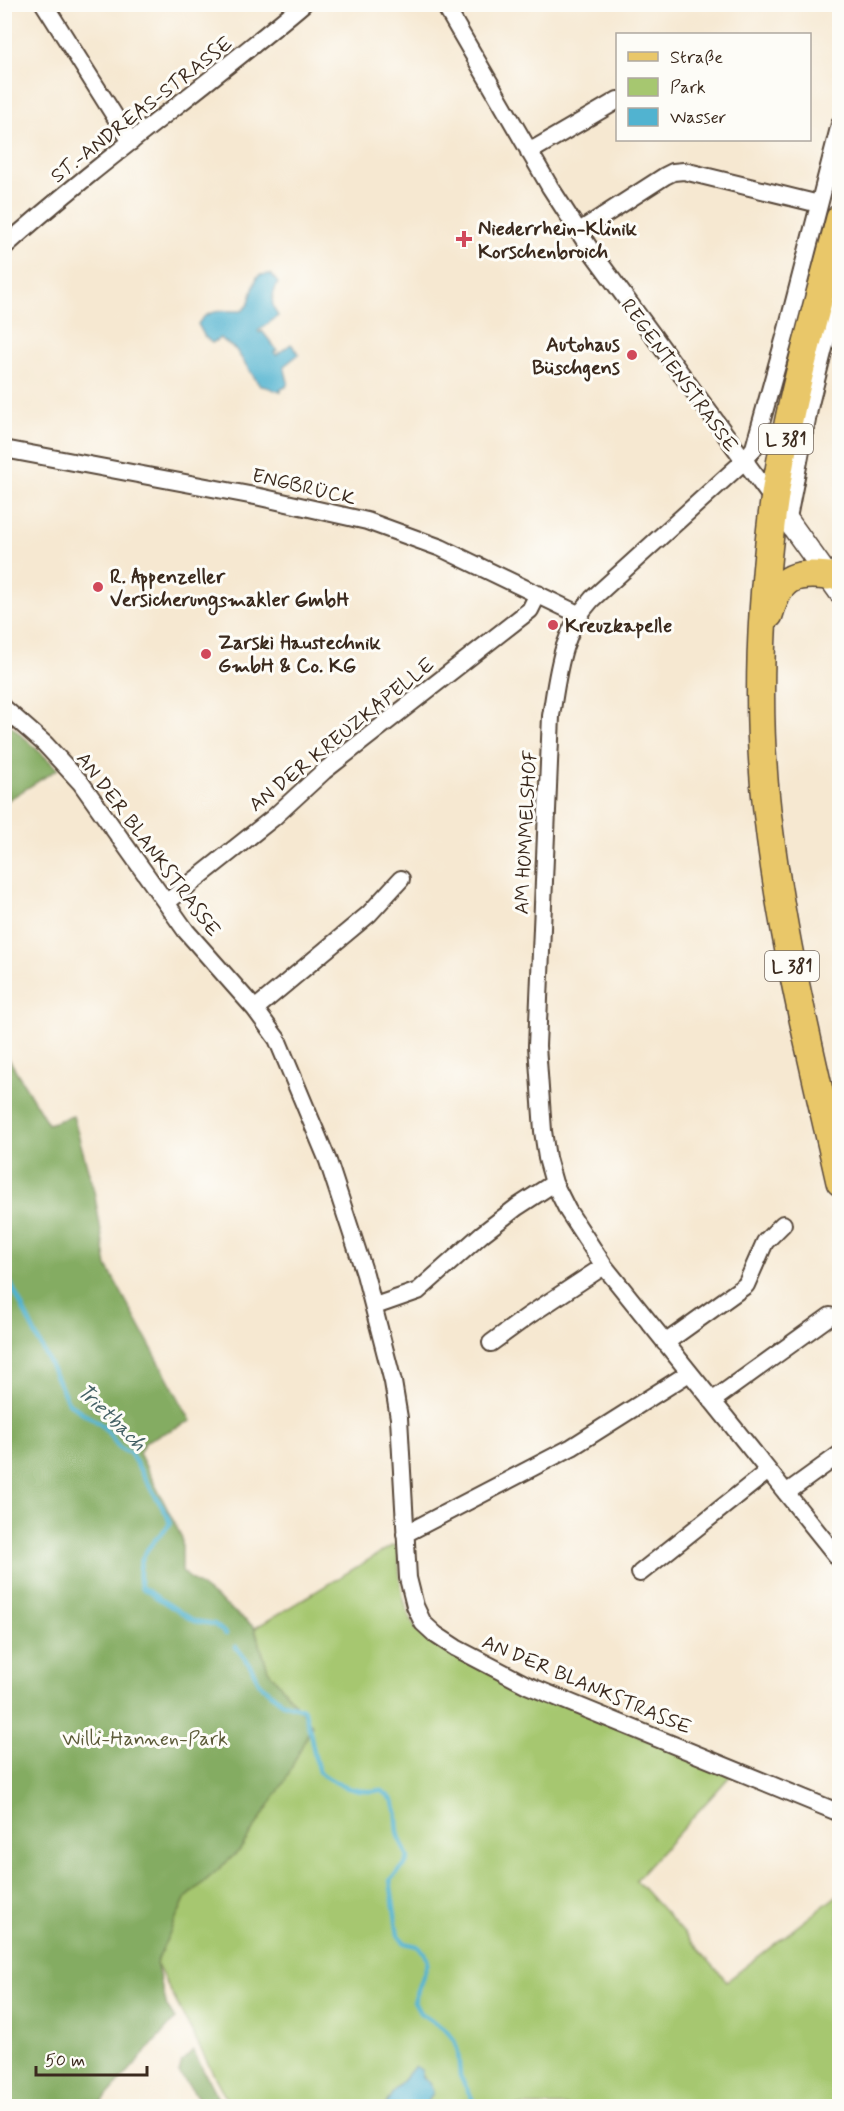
<svg xmlns="http://www.w3.org/2000/svg" width="844" height="2111" font-family="Mynerve,sans-serif">
<style>
.green{fill:#a6c770;stroke:#707847;stroke-width:1.5}
.forest{fill:#84ac62;stroke:#606b40;stroke-width:1.5}
.water{fill:#51b3d0;stroke:#466e77;stroke-width:1.5}
.lines{fill:none;stroke-linecap:round;stroke-linejoin:round}
.stream{stroke:#51b3d0;stroke-width:4.5}
.minor-casing{stroke:#574639;stroke-width:20}
.tertiary-casing{stroke:#574639;stroke-width:24}
.primary-casing{stroke:#574639;stroke-width:30}
.minor{stroke:#fff;stroke-width:16}
.tertiary{stroke:#fff;stroke-width:21}
.primary{stroke:#e9c769;stroke-width:27}
.poi-dot{fill:#d1495b;stroke:#fdfcf7;stroke-width:2}
.labels{text-anchor:middle;stroke-width:6;stroke-linejoin:round;paint-order:stroke}
.shield{fill:#fdfcf7;stroke:#75695f;stroke-width:1.5}
.shield-label{font-size:18px;font-weight:bold;fill:#3b2a1e}
.street-label{font-size:20px;fill:#3b2a1e;stroke:#fdfcf7}
.poi-label{font-size:20px;font-weight:bold;fill:#3b2a1e;stroke:#fdfcf7;text-anchor:start}
.park-label{font-size:20px;fill:#5b5937;stroke:#fdfcf7}
.water-label{font-size:21px;font-style:italic;fill:#446165;stroke:#fdfcf7}
</style>
<rect width="100%" height="100%" fill="#fdfcf7"/>
<filter id="ink" filterUnits="userSpaceOnUse"><feTurbulence type="fractalNoise" baseFrequency=".0167" numOctaves="2"/><feDisplacementMap in="SourceGraphic" scale="12" xChannelSelector="R" yChannelSelector="G"/><feConvolveMatrix kernelMatrix="1 2 1 2 8 2 1 2 1" color-interpolation-filters="sRGB"/></filter>
<filter id="wash" filterUnits="userSpaceOnUse"><feTurbulence type="fractalNoise" baseFrequency=".008" numOctaves="4" result="noise"/><feDisplacementMap in="SourceGraphic" scale="24" xChannelSelector="R" yChannelSelector="G"/><feGaussianBlur stdDeviation="1.35" result="paint"/><feColorMatrix in="noise" values="0 0 0 0 0 0 0 0 0 0 0 0 0 0 0 0 0 1.4 0 .05"/><feComposite in="paint" operator="in"/></filter>
<g filter="url(#wash)">
<rect width="100%" height="100%" fill="#f6e8d1"/>
<path class="green" d="M393,1545L398,1548C399,1579 402,1618 426,1640C434,1647 446,1651 455,1657L731,1775L636,1880L727,1981L839,1894V2106H425L433,2093C427,2084 423,2072 415,2066L393,2092L385,2106H230L156,1963L185,1899L240,1850L312,1726L268,1670L255,1628Z"/>
<path class="forest" d="M5,720L58,769L5,802Z
M4,1051L48,1124L73,1116L94,1191L107,1266L191,1421L146,1441L139,1453L182,1538V1572L254,1627L268,1670L312,1725L285,1781L240,1850L185,1899L156,1963L167,2007L175,2019L98,2106H5Z
M193,2051L222,2106H193L199,2099L179,2073L182,2062Z"/>
<path class="water" d="M271,274L278,283C271,297 270,303 278,316L258,331L260,333L262,331L277,350L274,352L276,355L291,344L299,354L284,366L288,382L286,387L281,389V392C272,390 268,386 260,386L236,350L220,338L212,343L205,337L198,324C207,308 226,311 242,311L248,305L257,277L260,275Z
M415,2066L421,2070L423,2078L430,2083L433,2093L425,2106H385L393,2092Z"/>
<g class="lines">
<path class="stream" d="M4,1276L10,1282L68,1402C78,1411 90,1416 100,1424C112,1433 115,1449 130,1453L167,1515L170,1524C150,1546 135,1555 141,1587L194,1621L214,1624L226,1634
M236,1647L250,1665L260,1684L283,1703L303,1709C312,1729 312,1751 319,1772C340,1786 356,1795 381,1790C401,1804 395,1810 398,1831C399,1840 405,1849 408,1858L405,1865L390,1880L398,1935L405,1943L417,1946L425,1953L428,1962L414,2002L420,2013L447,2031L454,2040L458,2052L460,2076L476,2106"/>
</g>
</g>
<g filter="url(#ink)">
<g class="lines">
<defs>
<path id="minor" d="M44,4L131,142
M444,4L550,187L592,252L774,501
M840,124L786,333L754,448L744,461L592,599C561,632 558,673 551,716L537,1046L543,1131L547,1158L554,1183L568,1211L604,1266L840,1560
M529,152L618,100
M578,232L665,176L673,172L684,171L819,204
M4,247C100,161 205,87 303,4
M4,449L260,497L367,521L441,548L578,614
M788,518L810,404L840,285
M4,708L45,744L81,783L186,931L255,1009L277,1039L328,1161L365,1274L393,1382L399,1418L408,1578L415,1606L423,1623L436,1635L456,1648L527,1685L840,1813
M166,903L273,818L324,771L530,610L538,594
M255,1009L369,914L401,879
M375,1306L418,1291L482,1234L517,1207L554,1183
M491,1343L528,1316L604,1266
M665,1343L746,1285L765,1242L783,1224
M712,1401L830,1316
M786,1493L840,1454
M405,1534L572,1447L689,1373
M640,1573L768,1471"/>
<path id="tertiary" d="M774,501L840,593"/>
<path id="primary" d="M840,218C814,319 783,421 771,525C760,619 756,716 767,810C781,936 812,1059 840,1182
M769,615C780,578 791,572 828,576"/>
</defs>
<use href="#minor" class="minor-casing"/>
<use href="#tertiary" class="tertiary-casing"/>
<use href="#primary" class="primary-casing"/>
<use href="#minor" class="minor"/>
<use href="#tertiary" class="tertiary"/>
<use href="#primary" class="primary"/>
</g>
</g>
<g class="poi-dot">
<path d="M461 230h6v6h6v6h-6v6h-6v-6h-6v-6h6z"/>
<circle cx="632" cy="355" r="6"/>
<circle cx="98" cy="587" r="6"/>
<circle cx="553" cy="625" r="6"/>
<circle cx="206" cy="654" r="6"/>
</g>
<g class="labels">
<g class="shield">
<rect x="759" y="424" width="54" height="30" rx="4.5"/>
<rect x="765" y="951" width="54" height="30" rx="4.5"/>
</g>
<g class="shield-label">
<text x="786" y="445">L 381</text>
<text x="792" y="972">L 381</text>
</g>
<g class="street-label">
<text transform="translate(141 109) rotate(-38)" y="7">ST.-ANDREAS-STRASSE</text>
<text transform="translate(680 375) rotate(54)" y="7">REGENTENSTRASSE</text>
<text transform="translate(304 486) rotate(13)" y="7">ENGBRÜCK</text>
<text transform="translate(341 734) rotate(-39)" y="7">AN DER KREUZKAPELLE</text>
<text transform="translate(525 832) rotate(-87)" y="7">AM HOMMELSHOF</text>
<text transform="translate(149 844) rotate(53)" y="7">AN DER BLANKSTRASSE</text>
<text transform="translate(587 1684) rotate(23)" y="7">AN DER BLANKSTRASSE</text>
</g>
<g class="poi-label">
<text x="478" y="235">Niederrhein-Klinik<tspan x="478" dy="23">Korschenbroich</tspan></text>
<text x="620" y="351" text-anchor="end">Autohaus<tspan x="620" dy="23">Büschgens</tspan></text>
<text x="110" y="583">R. Appenzeller<tspan x="110" dy="23">Versicherungsmakler GmbH</tspan></text>
<text x="565" y="632">Kreuzkapelle</text>
<text x="218" y="649">Zarski Haustechnik<tspan x="218" dy="23">GmbH &amp; Co. KG</tspan></text>
</g>
<g class="park-label">
<text x="145" y="1745">Willi-Hannen-Park</text>
</g>
<g class="water-label">
<text transform="translate(112 1417) rotate(44)" y="7">Trietbach</text>
</g>
</g>
<rect width="844" height="2111" fill="none" stroke="#fdfcf7" stroke-width="24"/>
<rect x="616" y="33" width="195" height="108" fill="#fdfcf7" stroke="#afa8a0" stroke-width="1.5"/>
<rect x="628" y="52" width="30" height="9" fill="#e9c769" stroke="#afa8a0" stroke-width="1.5"/>
<text x="670" y="63" font-size="18" fill="#3b2a1e">Straße</text>
<rect x="628" y="78" width="30" height="18" fill="#a6c770" stroke="#afa8a0" stroke-width="1.5"/>
<text x="670" y="93" font-size="18" fill="#3b2a1e">Park</text>
<rect x="628" y="108" width="30" height="18" fill="#51b3d0" stroke="#afa8a0" stroke-width="1.5"/>
<text x="670" y="123" font-size="18" fill="#3b2a1e">Wasser</text>
<path d="M36 2066v9h111v-9" fill="none" stroke="#3b2a1e" stroke-width="3"/>
<text x="45" y="2066" font-size="18" fill="#3b2a1e" stroke="#fdfcf7" stroke-width="4.5" paint-order="stroke">50 m</text>
</svg>
